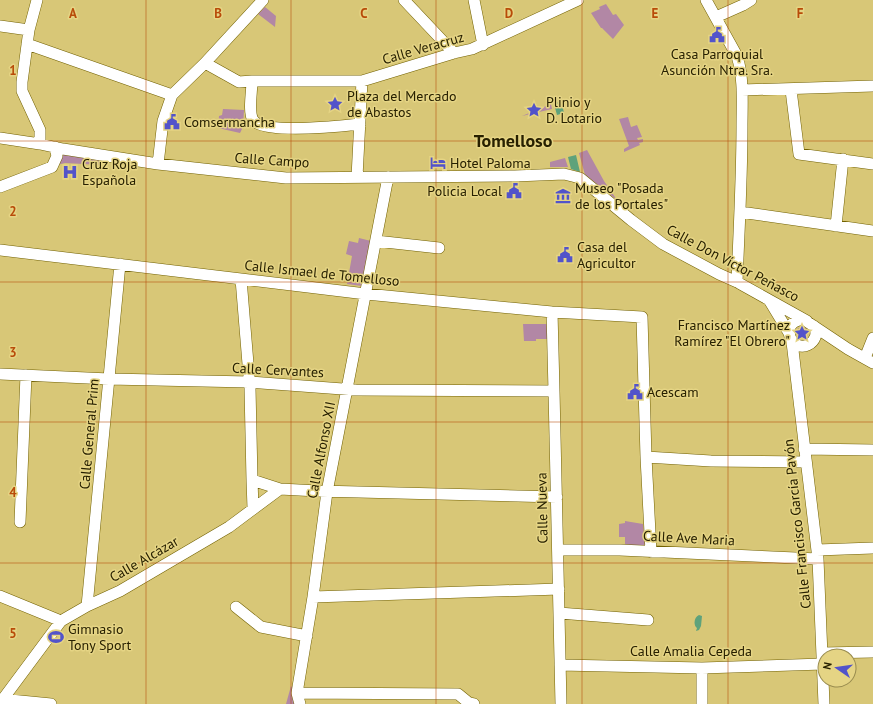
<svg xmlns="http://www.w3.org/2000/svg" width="873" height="704" font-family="'PT Sans',sans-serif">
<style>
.green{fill:#b287a5}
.water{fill:#5ea27b}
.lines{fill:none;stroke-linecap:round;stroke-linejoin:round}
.minor-casing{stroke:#726100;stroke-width:12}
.minor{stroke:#fff;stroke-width:11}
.grid{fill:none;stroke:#b84b09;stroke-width:1;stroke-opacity:0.55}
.labels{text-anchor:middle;stroke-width:3;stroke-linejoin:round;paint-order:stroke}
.street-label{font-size:14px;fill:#272000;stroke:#e5d484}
.poi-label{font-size:14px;fill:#272000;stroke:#e5d484;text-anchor:start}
.district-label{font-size:18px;font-weight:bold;fill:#272000;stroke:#e5d484}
.grid-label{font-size:13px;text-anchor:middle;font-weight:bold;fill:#b84b09;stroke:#e5d484;stroke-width:3;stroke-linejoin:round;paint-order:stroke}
</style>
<rect width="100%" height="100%" fill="#d8c777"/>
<path class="green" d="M606,4L613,15L616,14L624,25L613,39L602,28H601L591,13L600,9L599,7Z
M265,7L276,16L275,27L258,14Z
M551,104L552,109L522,116Z
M223,109L244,110L243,127L240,133L218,128L219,116L222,115Z
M628,117L631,127L637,125L642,137L637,138L638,140L643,139V142L639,143L640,145L624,152V149L629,146L619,119Z
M587,150L604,181L617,200L585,175L579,153Z
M61,151L102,158V165L65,163L57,165Z
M565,158L568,167H550V162Z
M359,238L371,241L362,286L347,284L352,256L346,254L349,241L358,243Z
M523,324H547L548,339H536V341H524Z
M796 333a6 6 0 1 1 12 0a6 6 0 1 1-12 0Z
M625,521L643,524L645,544L643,546L625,545V537H619V524L625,523Z
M291,686L297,693L300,704H286Z"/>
<path class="water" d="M561,100L564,113L557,115L554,104Z
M576,155L580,172L571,169L568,157Z
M699,615L702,616L701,626L699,630L696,631L697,628C693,625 694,617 699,615Z"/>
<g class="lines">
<defs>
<path id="minor" d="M37,0L29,30L22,82V91L40,130V144
M404,0L454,53
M474,0L483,45
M706,0L737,56C744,78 742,103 742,126C742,178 739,230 737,282
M716,17L743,5L751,0
M0,26L29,30
M27,44L172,95
M205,63L239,82L252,81H362L454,53L472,49L578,0
M252,81C252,91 248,112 253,120C262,135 342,126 360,124
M742,90L873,86
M791,90L799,154L873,164
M0,138L40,144L63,149L158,164L286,178L515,176L564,174L580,178L631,220L663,244L719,274L737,282L807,321
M158,164L163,121L172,95L205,63L263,0
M357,177L362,81
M0,187L52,167L57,156L55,147
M740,212L873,231
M836,226L843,159
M376,241L439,248
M0,250L366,294L552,312L642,317L646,457L651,552
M241,279L250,388L252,480L280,489L318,491L557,497
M769,300L789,333
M552,312L554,391L561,704
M814,326C823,342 798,356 790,337C789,333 789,331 790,327C792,322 797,320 803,319L848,349L873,363
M792,342L818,559L824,704
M865,358L873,338
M0,374L109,379L249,382L356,390L554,391
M804,449L873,450
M646,457L711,461L806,462
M252,480L253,508
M20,522L26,375
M558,550H620L818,559
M817,550L873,548
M0,596L61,621
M313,597L559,589
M87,606L120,264
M236,607L261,627L307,636
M559,613L648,620
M823,653L873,652
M560,665L702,668L823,664
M297,693L458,694L469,703L474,704
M0,699L51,704
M1,704L3,699L61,621L87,606L120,591L229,527L280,489
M300,704L297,693L313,597L327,492L388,177
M702,704V668"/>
</defs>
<use href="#minor" class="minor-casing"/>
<use href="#minor" class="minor"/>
</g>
<path class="grid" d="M146,0V704M291,0V704M436,0V704M582,0V704M728,0V704M0,141H873M0,282H873M0,422H873M0,563H873"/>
<defs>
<symbol id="civic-bare" viewBox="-9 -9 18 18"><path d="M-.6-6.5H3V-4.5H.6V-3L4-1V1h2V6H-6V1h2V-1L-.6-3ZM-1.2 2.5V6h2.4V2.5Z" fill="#5253ca" stroke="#e5d484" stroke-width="2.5" paint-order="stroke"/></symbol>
<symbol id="sight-bare" viewBox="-9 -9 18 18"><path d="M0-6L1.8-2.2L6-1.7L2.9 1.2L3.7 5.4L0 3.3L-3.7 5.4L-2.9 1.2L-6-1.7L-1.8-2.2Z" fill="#5253ca" stroke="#e5d484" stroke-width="2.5" paint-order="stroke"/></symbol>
<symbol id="hotel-bare" viewBox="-9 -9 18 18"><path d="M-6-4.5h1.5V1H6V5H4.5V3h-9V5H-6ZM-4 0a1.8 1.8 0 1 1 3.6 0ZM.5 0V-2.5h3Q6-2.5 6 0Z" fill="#5253ca" stroke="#e5d484" stroke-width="2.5" paint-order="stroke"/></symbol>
<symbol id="hospital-bare" viewBox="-9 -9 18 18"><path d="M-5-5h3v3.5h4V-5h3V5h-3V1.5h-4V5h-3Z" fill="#5253ca" stroke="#e5d484" stroke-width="2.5" paint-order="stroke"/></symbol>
<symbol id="museum-bare" viewBox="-9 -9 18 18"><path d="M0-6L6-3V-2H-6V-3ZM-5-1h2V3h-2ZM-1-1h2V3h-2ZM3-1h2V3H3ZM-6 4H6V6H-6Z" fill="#5253ca" stroke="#e5d484" stroke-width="2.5" paint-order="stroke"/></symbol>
<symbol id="stadium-bare" viewBox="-9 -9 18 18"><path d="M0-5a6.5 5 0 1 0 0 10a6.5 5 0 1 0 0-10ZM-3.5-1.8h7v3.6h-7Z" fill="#5253ca" stroke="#e5d484" stroke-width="2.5" paint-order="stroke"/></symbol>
</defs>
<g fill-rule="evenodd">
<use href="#civic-bare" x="706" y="24" width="22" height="22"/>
<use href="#sight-bare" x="324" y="93" width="22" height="22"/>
<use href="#sight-bare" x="523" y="99" width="22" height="22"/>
<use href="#civic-bare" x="161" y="111" width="22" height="22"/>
<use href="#hotel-bare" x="427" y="152" width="22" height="22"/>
<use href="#hospital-bare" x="59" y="161" width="22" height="22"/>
<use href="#civic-bare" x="503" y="180" width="22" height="22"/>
<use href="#museum-bare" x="552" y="185" width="22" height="22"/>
<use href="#civic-bare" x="554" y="244" width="22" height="22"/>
<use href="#sight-bare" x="791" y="322" width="22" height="22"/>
<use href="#civic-bare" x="624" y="381" width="22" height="22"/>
<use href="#stadium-bare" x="45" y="626" width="22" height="22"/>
</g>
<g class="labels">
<g class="street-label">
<text transform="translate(423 48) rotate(-16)" y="5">Calle Veracruz</text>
<text transform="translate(272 160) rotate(4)" y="5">Calle Campo</text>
<text transform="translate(733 263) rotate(28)" y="5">Calle Don Víctor Peñasco</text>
<text transform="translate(322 273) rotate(6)" y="5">Calle Ismael de Tomelloso</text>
<text transform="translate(278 370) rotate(3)" y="5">Calle Cervantes</text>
<text transform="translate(89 434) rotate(-85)" y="5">Calle General Prim</text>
<text transform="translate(321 450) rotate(-79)" y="5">Calle Alfonso XII</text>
<text transform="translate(542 508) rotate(-91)" y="5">Calle Nueva</text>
<text transform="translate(797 524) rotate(-96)" y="5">Calle Francisco García Pavón</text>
<text transform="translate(689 538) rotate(3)" y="5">Calle Ave Maria</text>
<text transform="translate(144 559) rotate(-30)" y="5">Calle Alcázar</text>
<text x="691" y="656">Calle Amalia Cepeda</text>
</g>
<g class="poi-label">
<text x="717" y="59" text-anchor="middle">Casa Parroquial<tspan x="717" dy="16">Asunción Ntra. Sra.</tspan></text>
<text x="347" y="101">Plaza del Mercado<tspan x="347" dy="16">de Abastos</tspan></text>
<text x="546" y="107">Plinio y<tspan x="546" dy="16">D. Lotario</tspan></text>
<text x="184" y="127">Comsermancha</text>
<text x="450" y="168">Hotel Paloma</text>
<text x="82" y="169">Cruz Roja<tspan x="82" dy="16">Española</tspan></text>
<text x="575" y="193">Museo "Posada<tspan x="575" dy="16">de los Portales"</tspan></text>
<text x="502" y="196" text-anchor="end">Policia Local</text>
<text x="577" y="252">Casa del<tspan x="577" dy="16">Agricultor</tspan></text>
<text x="790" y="330" text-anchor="end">Francisco Martínez<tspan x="790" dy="16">Ramírez "El Obrero"</tspan></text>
<text x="647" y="397">Acescam</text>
<text x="68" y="634">Gimnasio<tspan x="68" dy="16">Tony Sport</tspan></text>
</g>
<g class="district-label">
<text x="513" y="147">Tomelloso</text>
</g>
</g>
<g class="grid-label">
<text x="73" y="18">A</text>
<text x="218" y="18">B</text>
<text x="364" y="18">C</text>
<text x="509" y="18">D</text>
<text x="655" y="18">E</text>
<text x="800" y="18">F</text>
<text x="13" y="75">1</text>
<text x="13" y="216">2</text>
<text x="13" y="357">3</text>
<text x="13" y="497">4</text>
<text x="13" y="638">5</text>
</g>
<g transform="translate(837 668) rotate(283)"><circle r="19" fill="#e5d484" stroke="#998c4f"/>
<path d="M0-3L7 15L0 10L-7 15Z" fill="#5253ca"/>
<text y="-6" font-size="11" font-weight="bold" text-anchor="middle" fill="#272000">N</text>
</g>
</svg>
